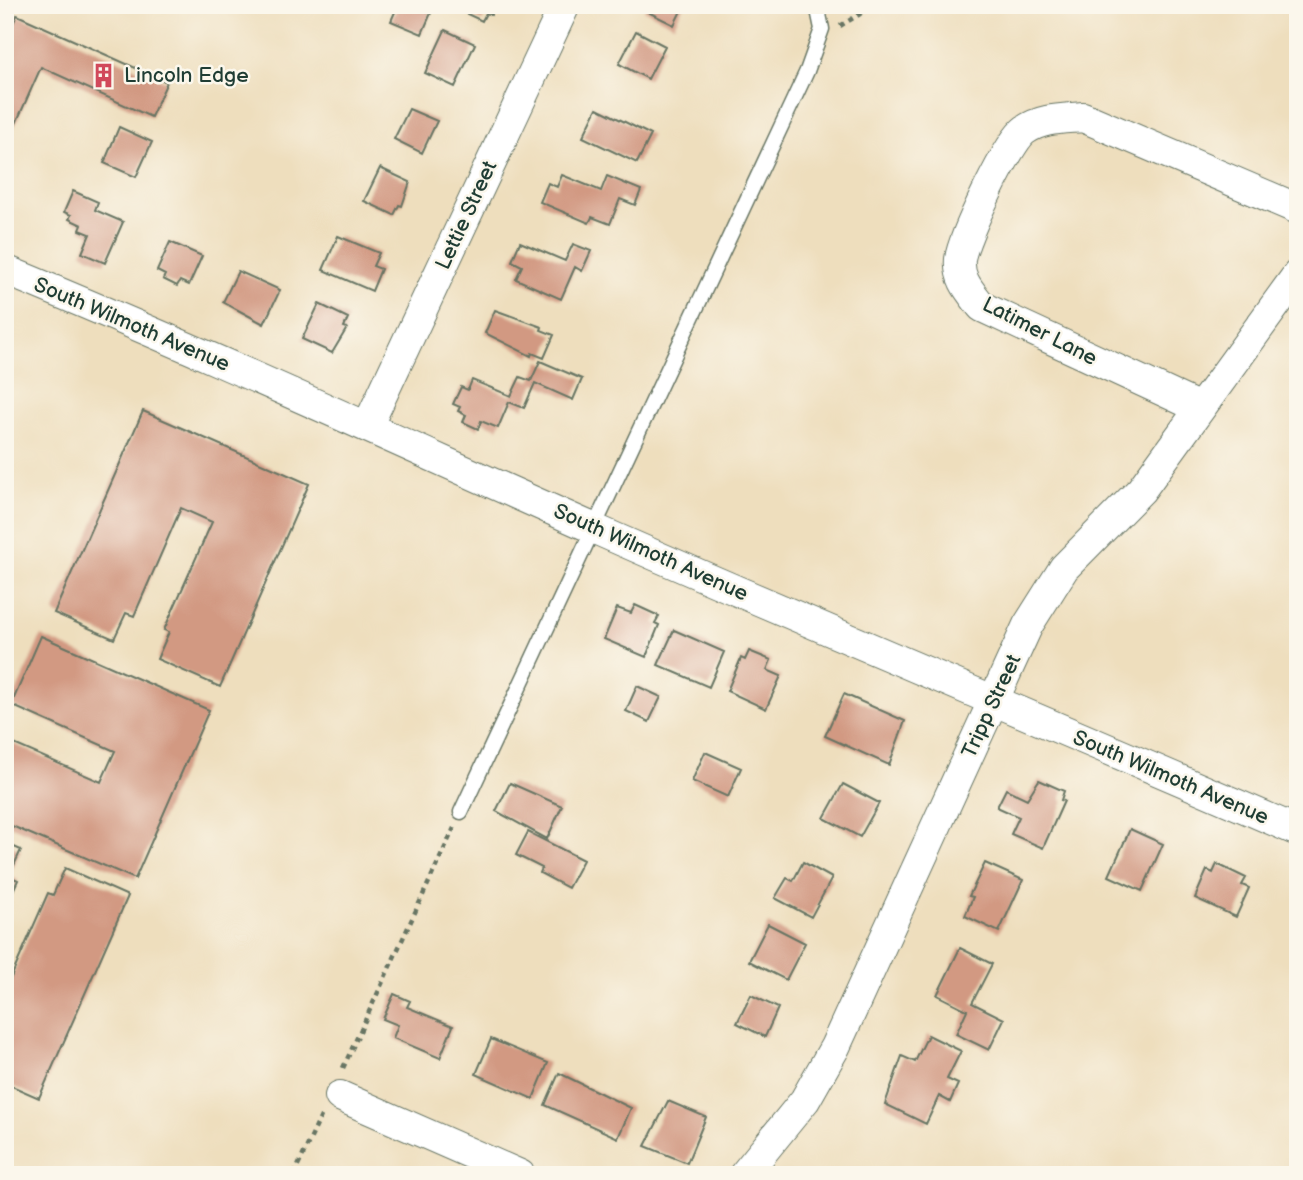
<svg xmlns="http://www.w3.org/2000/svg" width="1303" height="1180" font-family="'Balsamiq Sans',sans-serif">
<style>
.building{fill:#d29982}
.lines{fill:none;stroke-linecap:round;stroke-linejoin:round}
.lane-casing{stroke:#677564;stroke-width:17}
.street-casing{stroke:#677564;stroke-width:32}
.path{stroke:#677564;stroke-width:4.5;stroke-dasharray:5 5;stroke-linecap:butt}
.lane{stroke:#fff;stroke-width:14}
.street{stroke:#fff;stroke-width:30}
.labels{text-anchor:middle;stroke-width:5;stroke-linejoin:round;paint-order:stroke}
.poi-label{font-size:21px;fill:#1f3d34;stroke:#fbf7ec;text-anchor:start}
.street-label{font-size:21px;fill:#1f3d34;stroke:#fbf7ec}
</style>
<rect width="100%" height="100%" fill="#fbf7ec"/>
<filter id="ink" filterUnits="userSpaceOnUse"><feTurbulence type="fractalNoise" baseFrequency=".0143" numOctaves="2"/><feDisplacementMap in="SourceGraphic" scale="14" xChannelSelector="R" yChannelSelector="G"/><feConvolveMatrix kernelMatrix="1 2 1 2 8 2 1 2 1" color-interpolation-filters="sRGB"/></filter>
<filter id="wash" filterUnits="userSpaceOnUse"><feTurbulence type="fractalNoise" baseFrequency=".00686" numOctaves="4" result="noise"/><feDisplacementMap in="SourceGraphic" scale="28" xChannelSelector="R" yChannelSelector="G"/><feGaussianBlur stdDeviation="1.57" result="paint"/><feColorMatrix in="noise" values="0 0 0 0 0 0 0 0 0 0 0 0 0 0 0 0 0 1.4 0 .05"/><feComposite in="paint" operator="in"/></filter>
<g filter="url(#wash)">
<rect width="100%" height="100%" fill="#eedebd"/>
<g id="blocks">
<path class="building" d="M398,5H413L431,13L422,34L391,21Z
M448,5H495L491,15L486,13L482,21Z
M647,5H684L674,25L644,10Z
M17,15L167,82L151,117L41,67L5,148V68L10,57L5,54V40Z
M445,30L475,44L455,87L425,73Z
M636,31L665,46L648,79L619,64Z
M597,108L651,135L637,163L583,137Z
M409,109L437,121L422,153L394,139Z
M119,127L152,142L136,177L104,163Z
M380,168L410,182L402,206L399,205L394,215L364,201Z
M562,175L601,191L607,176L641,190L635,205L620,199L610,224L592,217L589,223L540,202L548,183L557,187Z
M73,191L98,202L95,210L123,222L105,263L82,253L90,234L80,230L82,225L69,219L71,215L64,212Z
M338,236L379,253L373,266L381,269L372,291L323,270Z
M170,242L202,256L189,285L180,281L177,286L163,279L165,275L157,271Z
M520,242L565,261L573,244L591,251L582,271L575,267L561,299L516,279L522,266L512,261Z
M238,271L280,290L264,324L223,302Z
M319,304L348,318L344,327L347,328L332,353L302,339Z
M495,310L542,327L541,330L554,335L544,358L532,353L531,356L485,333Z
M540,361L582,379L573,400L535,383L524,408L509,402L498,428L481,421L478,429L463,422L466,415L458,411L460,407L453,404L461,387L468,390L472,380L511,396L520,377L531,381Z
M143,411L309,484L220,687L157,659L169,632L164,630L212,522L181,508L134,616L126,613L114,639L54,613Z
M635,605L659,616L655,623L659,625L646,657L604,639L617,608L631,613Z
M674,630L724,652L709,687L658,665Z
M41,636L209,710L135,879L5,823V740L101,782L115,751L11,705Z
M749,651L771,660L767,670L781,676L766,709L727,691L741,658L745,660Z
M637,686L661,697L649,722L626,711Z
M844,694L905,721L889,765L825,736Z
M705,752L741,768L728,797L692,781Z
M1039,780L1064,791L1061,800L1064,801L1043,848L1011,834L1019,817L997,807L1006,789L1027,799Z
M510,783L562,806L547,839L496,811Z
M843,784L879,803L860,837L824,818Z
M1130,829L1163,844L1142,891L1109,876Z
M528,832L583,860L568,888L540,873L542,868L516,855Z
M5,843L21,850L9,876L18,880L5,908Z
M803,862L832,878L811,917L775,898L787,878L793,881Z
M985,863L1023,880L999,932L965,916L973,897L969,896Z
M1217,864L1246,878L1242,885L1249,888L1236,917L1195,898L1207,870L1213,873Z
M65,868L128,896L39,1098L5,1083V991L48,893L53,895Z
M768,924L805,943L786,980L749,961Z
M960,948L992,964L972,1003L1004,1019L989,1050L956,1034L967,1010L937,995Z
M394,994L410,1001L407,1007L453,1026L440,1058L393,1038L398,1025L383,1019Z
M751,995L778,1008L765,1037L737,1023Z
M928,1035L961,1051L947,1079L958,1084L950,1102L939,1096L926,1124L885,1104L902,1056L915,1062Z
M491,1039L548,1063L533,1099L476,1074Z
M559,1073L631,1108L618,1138L545,1105Z
M668,1101L706,1117L687,1163L645,1146Z"/>
</g>
</g>
<g filter="url(#ink)">
<use href="#blocks" fill-opacity="0" stroke="#677564" stroke-width="2"/>
<g class="lines">
<defs>
<path id="lane" d="M461,812L807,71L822,29L817,5"/>
<path id="street" d="M5,270C204,352 399,442 595,529C828,632 1064,729 1298,831
M1200,408L982,307C971,292 958,280 960,259C963,238 1008,142 1025,130C1043,118 1062,119 1083,117L1298,209
M368,425L565,5
M340,1096L520,1175
M744,1175L805,1100L835,1047L1028,625L1064,568L1141,490L1298,274"/>
</defs>
<use href="#lane" class="lane-casing"/>
<use href="#street" class="street-casing"/>
<path class="path" d="M1297,5H1298
M840,26L860,14L864,5
M343,1068L454,828
M294,1175L322,1114"/>
<use href="#lane" class="lane"/>
<use href="#street" class="street"/>
</g>
</g>
<defs>
<symbol id="building-bare" viewBox="-9 -9 18 18"><path d="M-4-6H4V6H1V3H-1V6H-4ZM-2.5-4.3h1.7v1.8h-1.7ZM.8-4.3h1.7v1.8H.8ZM-2.5-1h1.7V.8h-1.7ZM.8-1h1.7V.8H.8Z" fill="#d1495b" stroke="#fbf7ec" stroke-width="2.5" paint-order="stroke"/></symbol>
</defs>
<g fill-rule="evenodd">
<use href="#building-bare" x="86" y="58" width="35" height="35"/>
</g>
<g class="labels">
<g class="poi-label">
<text x="124" y="82">Lincoln Edge</text>
</g>
<g class="street-label">
<text transform="translate(466 215) rotate(-65)" y="7">Lettie Street</text>
<text transform="translate(132 324) rotate(23)" y="7">South Wilmoth Avenue</text>
<text transform="translate(1040 331) rotate(27)" y="7">Latimer Lane</text>
<text transform="translate(651 552) rotate(24)" y="7">South Wilmoth Avenue</text>
<text transform="translate(991 706) rotate(-65)" y="7">Tripp Street</text>
<text transform="translate(1171 777) rotate(23)" y="7">South Wilmoth Avenue</text>
</g>
</g>
<rect width="1303" height="1180" fill="none" stroke="#fbf7ec" stroke-width="28"/>
</svg>
